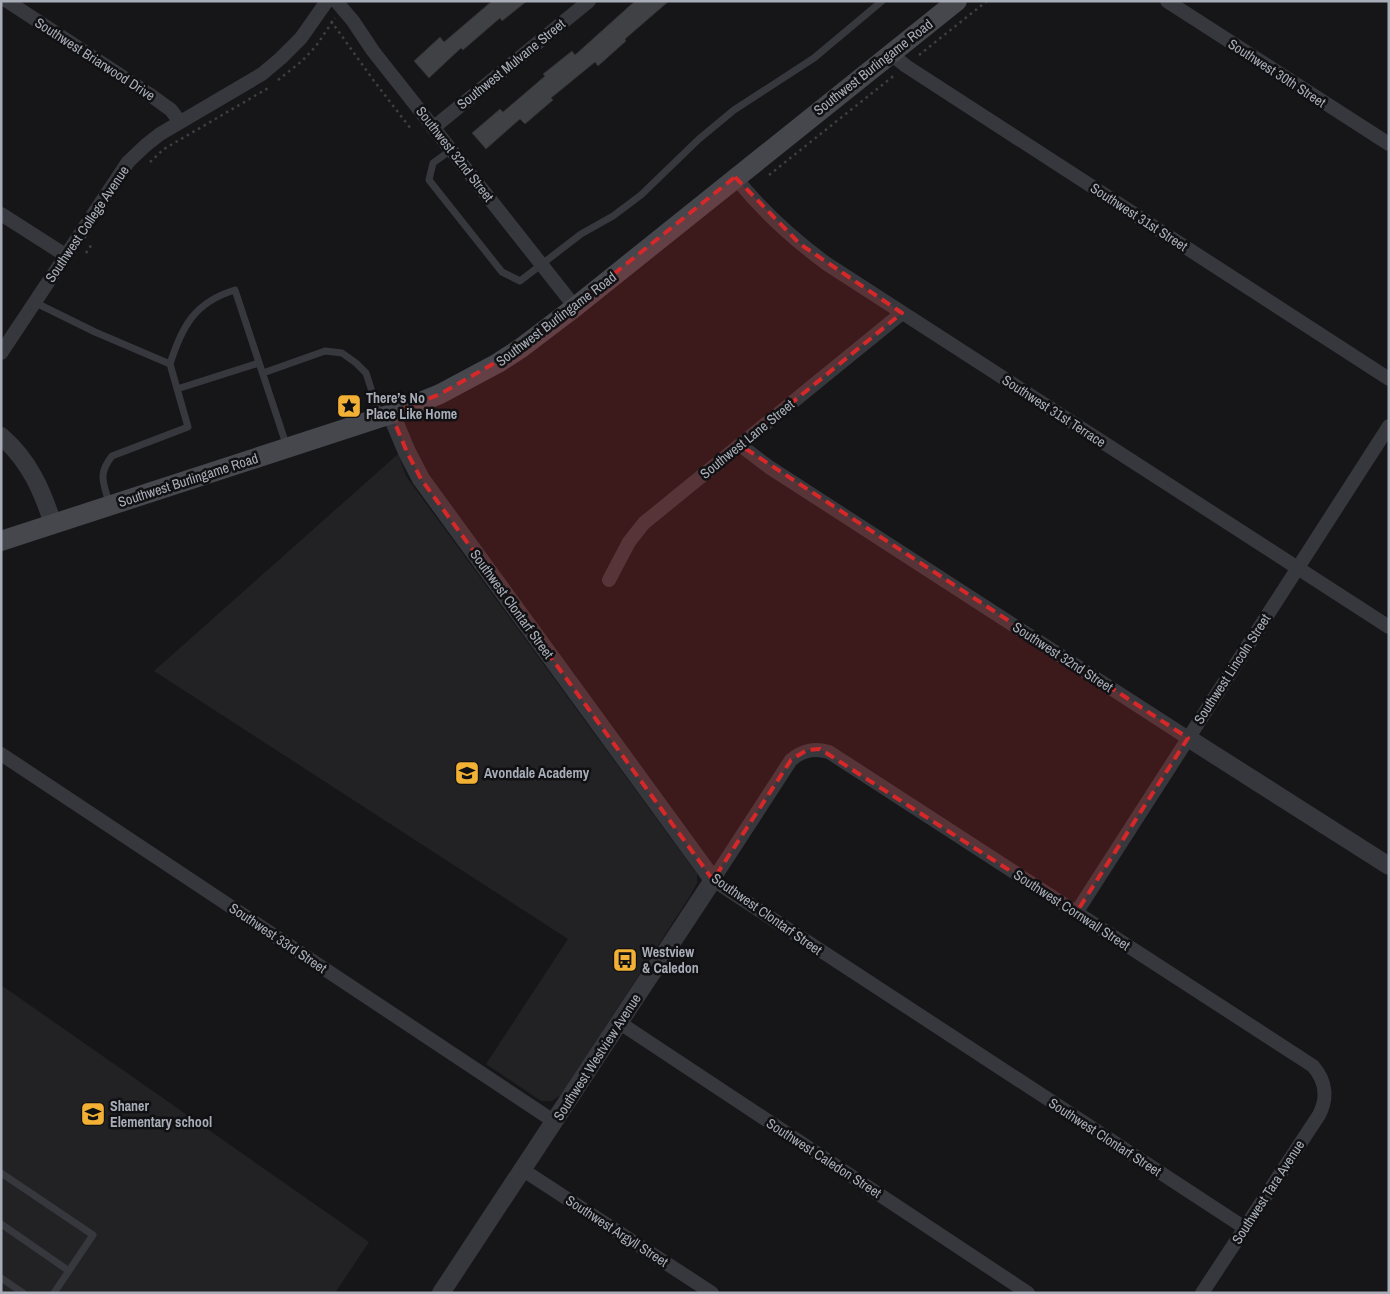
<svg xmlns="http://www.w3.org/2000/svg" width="1390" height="1294" font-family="'Archivo Narrow',sans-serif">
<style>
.built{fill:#222225}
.building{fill:#404145;stroke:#303034}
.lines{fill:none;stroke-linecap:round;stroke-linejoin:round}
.path{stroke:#3d3f44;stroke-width:2.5;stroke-dasharray:2.5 4;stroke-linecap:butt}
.service{stroke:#37383d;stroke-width:7}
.minor{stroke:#37383d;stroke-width:14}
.tertiary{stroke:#37383d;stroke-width:18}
.secondary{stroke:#45474d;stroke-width:20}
.marked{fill:#d62828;fill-opacity:0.2;stroke:#d62828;stroke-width:4;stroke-dasharray:10 6;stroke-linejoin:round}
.labels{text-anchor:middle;stroke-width:5;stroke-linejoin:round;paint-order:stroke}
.street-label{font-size:14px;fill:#a8adb8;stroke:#111113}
.poi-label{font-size:14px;font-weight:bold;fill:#a8adb8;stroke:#111113;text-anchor:start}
</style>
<rect width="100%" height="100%" fill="#161618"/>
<path class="built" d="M398,454L406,476L697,874V883L690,896L563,1093L552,1101H541L486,1064L568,939L154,671Z
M1,985L369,1242L335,1293H1Z"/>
<path class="building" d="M492,1H527L502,21L500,18L463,50L461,48L429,78L414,61L440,37L444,42Z
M635,1H669L625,39L626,41L598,66L595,62L551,98L553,100L525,124L520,119L486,149L472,133L500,109L503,112L545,76L543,74L572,51L575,55Z"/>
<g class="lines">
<path class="path" d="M331,21L374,81L411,129
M919,55L987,1
M278,80L302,61L316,46L335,18
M150,162L164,149L270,87
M769,175L896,74
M86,253L92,244"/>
<path class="service" d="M451,150L433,163L429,180L502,272L520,281L581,234L613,216L641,195L699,139L734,110L814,58L882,1
M34,302L95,332L170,364L188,427L112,456C97,475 104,483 109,503
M170,364C182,326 195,302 235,290L287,447
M263,373L325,351L342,353L356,363L366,373L380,416
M177,389L259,363
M1,1173L93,1235L54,1293
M1,1224L69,1271
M1,1278L23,1293"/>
<path class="minor" d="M7,1L149,94L171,110L180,122
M336,1L353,21L373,51L575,307
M1167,1L1389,144
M891,54L906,66L1389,379
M433,128L589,1
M735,177C762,211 793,239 827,264L1389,627
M1,214L65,255
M1,353L128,162L146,145L160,134L262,74L281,58L301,38L327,1
M740,445L769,467L1188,738
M609,580L629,542L644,523L902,313
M1,754L555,1122
M1076,913L1389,426
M620,1023L1028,1293
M523,1170L712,1293
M1202,1293L1319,1115C1328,1098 1326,1081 1313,1066L829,752C814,748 803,750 791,760L713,880L1245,1228"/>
<path class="tertiary" d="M391,414L407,452L421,479L713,880L441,1293
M1,436C29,460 42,490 53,524
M1188,738L1389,866"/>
<path class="secondary" d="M1,541L391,414L440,394L498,363L521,348L575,307L957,1"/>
</g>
<path class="marked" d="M735,177L800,244L902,313L740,445L1188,738L1076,913L820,749L807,750L791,760L713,880L421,479L407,452L391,414L440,394L521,348Z"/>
<defs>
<symbol id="sight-square" viewBox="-11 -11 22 22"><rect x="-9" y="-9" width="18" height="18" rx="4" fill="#f2b134" stroke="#111113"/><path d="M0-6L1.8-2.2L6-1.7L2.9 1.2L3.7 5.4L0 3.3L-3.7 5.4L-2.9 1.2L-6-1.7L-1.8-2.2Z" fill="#111"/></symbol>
<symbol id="school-square" viewBox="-11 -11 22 22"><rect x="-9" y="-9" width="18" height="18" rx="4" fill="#f2b134" stroke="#111113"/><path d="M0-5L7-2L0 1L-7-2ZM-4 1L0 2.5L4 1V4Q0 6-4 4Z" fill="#111"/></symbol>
<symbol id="bus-square" viewBox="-11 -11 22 22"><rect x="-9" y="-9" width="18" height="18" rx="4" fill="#f2b134" stroke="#111113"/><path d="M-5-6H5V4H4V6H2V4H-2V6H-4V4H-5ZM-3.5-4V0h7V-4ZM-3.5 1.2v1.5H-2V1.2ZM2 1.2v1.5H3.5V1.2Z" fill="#111"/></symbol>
</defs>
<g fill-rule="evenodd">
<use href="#sight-square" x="335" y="392" width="28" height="28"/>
<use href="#school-square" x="453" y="759" width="28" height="28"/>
<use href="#bus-square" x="611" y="946" width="28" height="28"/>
<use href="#school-square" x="79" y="1100" width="28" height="28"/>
</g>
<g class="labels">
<g class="street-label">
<text transform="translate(95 59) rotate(33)" y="5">Southwest Briarwood Drive</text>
<text transform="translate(511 64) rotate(-39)" y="5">Southwest Mulvane Street</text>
<text transform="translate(873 67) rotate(-38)" y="5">Southwest Burlingame Road</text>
<text transform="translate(1277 73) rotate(33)" y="5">Southwest 30th Street</text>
<text transform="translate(455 154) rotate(52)" y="5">Southwest 32nd Street</text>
<text transform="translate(1139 217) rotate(33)" y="5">Southwest 31st Street</text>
<text transform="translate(87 224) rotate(-56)" y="5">Southwest College Avenue</text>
<text transform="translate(556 319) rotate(-37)" y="5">Southwest Burlingame Road</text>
<text transform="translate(1054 411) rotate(33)" y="5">Southwest 31st Terrace</text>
<text transform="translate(747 439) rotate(-39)" y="5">Southwest Lane Street</text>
<text transform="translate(188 480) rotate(-18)" y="5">Southwest Burlingame Road</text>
<text transform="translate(512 604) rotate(54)" y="5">Southwest Clontarf Street</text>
<text transform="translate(1063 657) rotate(33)" y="5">Southwest 32nd Street</text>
<text transform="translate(1232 669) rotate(-57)" y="5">Southwest Lincoln Street</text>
<text transform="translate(1072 910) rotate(33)" y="5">Southwest Cornwall Street</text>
<text transform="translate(767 914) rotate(35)" y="5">Southwest Clontarf Street</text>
<text transform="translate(278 938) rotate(34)" y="5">Southwest 33rd Street</text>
<text transform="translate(597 1057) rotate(-57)" y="5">Southwest Westview Avenue</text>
<text transform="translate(1105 1137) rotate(33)" y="5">Southwest Clontarf Street</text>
<text transform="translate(824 1158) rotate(33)" y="5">Southwest Caledon Street</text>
<text transform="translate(1268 1192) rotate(-57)" y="5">Southwest Tara Avenue</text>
<text transform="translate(617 1231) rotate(33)" y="5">Southwest Argyll Street</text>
</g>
<g class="poi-label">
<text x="366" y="403">There’s No<tspan x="366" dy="16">Place Like Home</tspan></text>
<text x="484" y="778">Avondale Academy</text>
<text x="642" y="957">Westview<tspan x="642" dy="16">&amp; Caledon</tspan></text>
<text x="110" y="1111">Shaner<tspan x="110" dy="16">Elementary school</tspan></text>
</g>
</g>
<rect width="1390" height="1294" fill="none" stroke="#a8adb8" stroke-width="5"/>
</svg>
